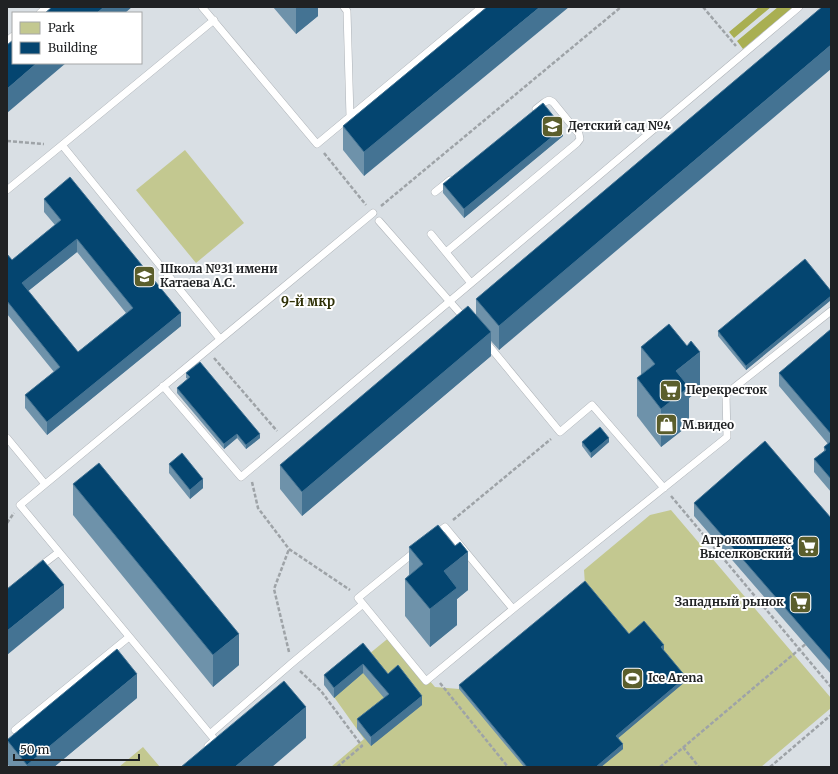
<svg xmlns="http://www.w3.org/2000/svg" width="838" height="774" font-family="Merriweather,serif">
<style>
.green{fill:#c3c890}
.forest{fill:#a9af52}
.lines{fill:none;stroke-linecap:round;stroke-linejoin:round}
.service-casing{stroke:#adb2b7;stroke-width:8}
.path{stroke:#9ea3a7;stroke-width:2.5;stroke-dasharray:4 2;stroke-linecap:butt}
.service{stroke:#fff;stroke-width:7}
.wall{fill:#6e92aa;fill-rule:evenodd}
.shaded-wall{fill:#447393}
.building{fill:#044570;stroke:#447393;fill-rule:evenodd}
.labels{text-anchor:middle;stroke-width:4;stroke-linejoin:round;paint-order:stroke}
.poi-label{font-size:12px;font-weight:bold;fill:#202224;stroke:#fff;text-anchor:start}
.neighbourhood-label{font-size:13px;font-weight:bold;fill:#2e3006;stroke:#fff}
</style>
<rect width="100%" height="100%" fill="#d9dfe4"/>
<path class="green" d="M185,150L244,223L196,263L136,190Z
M671,510L831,698V708L761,767H331L364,739L324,683L369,654L391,636L435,687L459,689L585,585L584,570L650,515Z
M143,747L160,767H119Z"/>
<path class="forest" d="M759,7H771L734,38L729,32Z
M778,7H793L743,49L737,41Z"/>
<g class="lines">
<defs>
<path id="service" d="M202,7L317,144L482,7
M344,7L347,11L350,117
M40,13L47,7
M214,20L62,145L220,339
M7,41L13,36
M7,190L62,145
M435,192L450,180
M379,221L466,320
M431,234L471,283
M446,252L577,143L580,139L579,134L553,102L549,100L545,102L536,109
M485,341L560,432L592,405L664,488
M163,386L241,477L799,7
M7,438L45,484
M434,536L445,527L513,609
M417,550L358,598L426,681L513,609L727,437L726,394L831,311
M38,568L59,552
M15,730L129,637
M210,734L292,663L363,604
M208,746L215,740L20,505L373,213"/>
</defs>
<use href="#service" class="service-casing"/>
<path class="path" d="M703,7L736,46
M7,141L44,144
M324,153L366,205
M381,206L621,7
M214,358L277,431
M252,482L258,508L289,549L350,590
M671,496L831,687
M453,520L551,439
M7,523L14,513
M289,652L274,589L289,549
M300,671L321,691L362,746L337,767
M440,683L508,767
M683,747L699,767
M660,767L808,642
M770,767L831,715"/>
<use href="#service" class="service"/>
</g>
<path class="wall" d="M273,7H318V16L296,34Z
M487,7L364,176L343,150V126Z
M822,7L499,350L491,341V356L302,516L280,489V465L476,314V299Z
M563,136L464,218L443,193V184Z
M44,199L181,326L47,435L25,408V395L54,372L7,314V254L12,260L55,225L44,212ZM77,252L126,313L78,352L28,291Z
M831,291V300L746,370L718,336V331Z
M831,329V492L814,472V459L824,451V447L828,444L779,386V373Z
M641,347L700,389L689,398V425L661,447L637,416V378L641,375Z
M186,373L260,438L246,449L237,438L224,449L177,393V388L188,379L186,378Z
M582,442H609L591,458L582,446Z
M169,464L203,488L190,499L169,473Z
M73,484L239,665L213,687L73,515Z
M694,503L831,518V674L694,516Z
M455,546L468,590L457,599V625L430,647L405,616V579L409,575V547Z
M629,634L664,649L663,650L686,681L618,738L623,749L601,767H524L459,689V685Z
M363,643L388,674L422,705L371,746L357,729V719L384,698L363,673L334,698L324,685V675Z
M137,698L54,767H10L7,764V740Z"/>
<path class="shaded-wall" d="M104,7H132L125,13H97Z
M296,7H318V16L296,34Z
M540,7H569L364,176V152Z
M831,45V69L499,350V326Z
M37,63H66L7,113V89Z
M563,128V136L464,218V209Z
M77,239V252L22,296V283Z
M831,296V300L746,370V366Z
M181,313V326L47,435V422Z
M491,332V356L302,516V492Z
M700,352V389L689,398V425L661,447V409L676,371Z
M237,434V438L224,449V444Z
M260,434V438L246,449V445Z
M609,438V442L591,458V453Z
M203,479V488L190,499V490Z
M468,552V590L457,599V625L430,647V609L444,571Z
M64,585V608L7,655V631Z
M239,634V665L213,687V655Z
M664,645V649L661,652V647Z
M363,664V673L334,698V688Z
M137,674V698L54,767H27V765Z
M686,677V681L616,740V736Z
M422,696V705L371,746V737Z
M306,707V738L272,767H235Z
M623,744V749L601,767H596Z"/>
<path class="building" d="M52,7H104L97,13H45Z
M487,7H540L364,152L343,126Z
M822,7H831V45L499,326L476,299Z
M13,40V63H37L7,89V45Z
M543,103L563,128L464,209L443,184Z
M70,177L181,313L47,422L25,395L60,367L7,301V254L12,260L61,220L44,199ZM77,239L133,308L78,352L22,283Z
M805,259L831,291V296L746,366L718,331Z
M468,306L491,332L302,492L280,465Z
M669,324L687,346L691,341L700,352L676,371L689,387L661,409L637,378L655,364L641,347Z
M831,329V434L779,373Z
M200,362L260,434L246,445L237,434L224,444L177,388L190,377L186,373Z
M600,427L609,438L591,453L582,442Z
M765,441L831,518V661L694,503Z
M831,441V479L814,459L826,450L824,447Z
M182,453L203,479L190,490L169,464Z
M99,463L239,634L213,655L73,484Z
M438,525L455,546L460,542L468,552L444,571L457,588L430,609L405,579L423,564L409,547Z
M43,560L64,585L7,631V589Z
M585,581L629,634L644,621L664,645L661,647L686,677L616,736L623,744L596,767H527L459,685Z
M363,643L388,674L398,665L422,696L371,737L357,719L389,694L363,664L334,688L324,675Z
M117,649L137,674L27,765L7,740Z
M284,681L306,707L235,767H181Z"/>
<defs>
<symbol id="school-square" viewBox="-11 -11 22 22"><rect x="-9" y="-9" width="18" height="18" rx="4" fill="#5b5e2c" stroke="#fff"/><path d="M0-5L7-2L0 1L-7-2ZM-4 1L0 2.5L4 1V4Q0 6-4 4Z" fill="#fff"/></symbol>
<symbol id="supermarket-square" viewBox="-11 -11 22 22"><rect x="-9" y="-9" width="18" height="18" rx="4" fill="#5b5e2c" stroke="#fff"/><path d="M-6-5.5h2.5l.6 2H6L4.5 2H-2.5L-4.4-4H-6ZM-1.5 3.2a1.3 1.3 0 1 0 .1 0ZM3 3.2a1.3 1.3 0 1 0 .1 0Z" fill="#fff"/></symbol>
<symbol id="shop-square" viewBox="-11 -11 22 22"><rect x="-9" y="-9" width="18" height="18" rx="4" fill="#5b5e2c" stroke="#fff"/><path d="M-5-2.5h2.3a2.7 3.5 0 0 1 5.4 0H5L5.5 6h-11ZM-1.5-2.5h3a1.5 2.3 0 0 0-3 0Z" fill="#fff"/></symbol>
<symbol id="stadium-square" viewBox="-11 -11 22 22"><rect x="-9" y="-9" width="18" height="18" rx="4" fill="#5b5e2c" stroke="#fff"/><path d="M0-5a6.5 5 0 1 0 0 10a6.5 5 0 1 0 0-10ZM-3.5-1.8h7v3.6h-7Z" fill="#fff"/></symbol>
</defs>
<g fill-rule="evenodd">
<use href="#school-square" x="540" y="114" width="25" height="25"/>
<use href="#school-square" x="132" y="264" width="25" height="25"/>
<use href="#supermarket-square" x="658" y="378" width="25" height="25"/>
<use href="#shop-square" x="654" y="412" width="25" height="25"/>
<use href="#supermarket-square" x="796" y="534" width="25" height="25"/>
<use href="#supermarket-square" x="788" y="590" width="25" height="25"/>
<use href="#stadium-square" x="620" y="666" width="25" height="25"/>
</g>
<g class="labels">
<g class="poi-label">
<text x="568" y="130">Детский сад №4</text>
<text x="160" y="273">Школа №31 имени<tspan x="160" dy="14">Катаева А.С.</tspan></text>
<text x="686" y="394">Перекресток</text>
<text x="682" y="429">М.видео</text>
<text x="792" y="544" text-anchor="end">Агрокомплекс<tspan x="792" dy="14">Выселковский</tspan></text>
<text x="784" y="606" text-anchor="end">Западный рынок</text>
<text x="648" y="682">Ice Arena</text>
</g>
<g class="neighbourhood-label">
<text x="308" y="306">9-й мкр</text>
</g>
</g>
<rect width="838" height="774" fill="none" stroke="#202224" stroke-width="16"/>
<rect x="12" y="12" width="130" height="52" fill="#ffffff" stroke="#a6a7a7"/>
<rect x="20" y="22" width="20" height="12" fill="#c3c890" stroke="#a6a7a7"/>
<text x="48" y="32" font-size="12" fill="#202224">Park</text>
<rect x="20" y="42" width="20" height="12" fill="#044570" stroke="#a6a7a7"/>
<text x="48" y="52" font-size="12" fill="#202224">Building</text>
<path d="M14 754v6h125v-6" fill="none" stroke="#202224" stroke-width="2"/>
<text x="20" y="754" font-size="12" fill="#202224" stroke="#ffffff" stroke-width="3" paint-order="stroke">50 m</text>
</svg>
